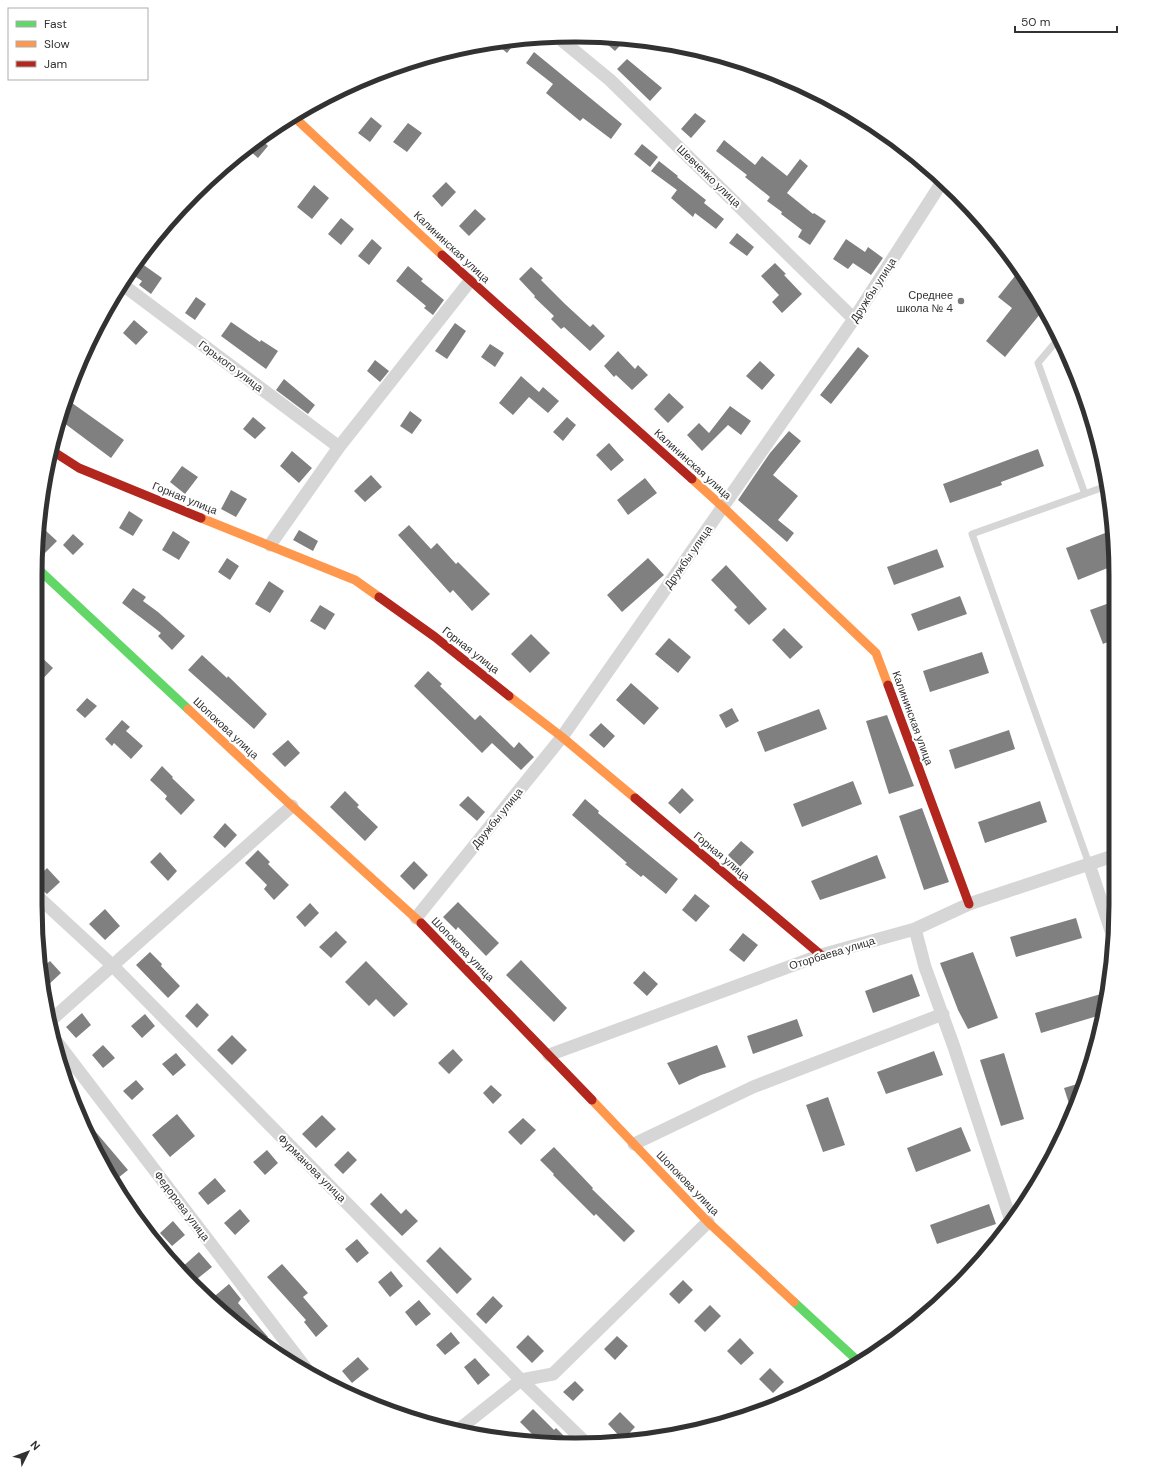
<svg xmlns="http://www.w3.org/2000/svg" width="1151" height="1480" font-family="'DM Sans',sans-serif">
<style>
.building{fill:#808080}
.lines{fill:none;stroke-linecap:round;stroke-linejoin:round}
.lane{stroke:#d6d6d6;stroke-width:7}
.street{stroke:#d6d6d6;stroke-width:13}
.fast{stroke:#63d668;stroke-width:9}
.slow{stroke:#ff974d;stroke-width:9}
.jam{stroke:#b3261e;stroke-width:9}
.poi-dot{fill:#7a7a7a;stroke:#fff;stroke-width:1.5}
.labels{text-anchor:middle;stroke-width:4;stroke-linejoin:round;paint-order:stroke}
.street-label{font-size:11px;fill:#323232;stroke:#fff}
.poi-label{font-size:11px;fill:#323232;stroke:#fff;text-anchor:end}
.rim{fill:none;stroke:#323232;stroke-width:5}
</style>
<rect width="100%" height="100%" fill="#fff"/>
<path class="building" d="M611,36L614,37L626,39L615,51L599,37Z
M518,39L507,53L494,42L505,40Z
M534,52L622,124L611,139L583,118L580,121L546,93L553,84L526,63Z
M627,59L662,88L650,101L617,69Z
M695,113L706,121L691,138L681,129Z
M371,117L382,126L370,142L358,133Z
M408,123L422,133L407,152L393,142Z
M261,139L268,146L258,158L249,150L254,144Z
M724,140L755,165L762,156L787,176L800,159L808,166L787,193L813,214L814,213L826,221L810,245L798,237L802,230L781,214L782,212L767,201L770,197L745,177L747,175L716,151Z
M642,144L658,157L650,167L634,154Z
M659,161L678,176L677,177L706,200L704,203L724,219L716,229L695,213L693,217L671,198L677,190L651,171Z
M446,182L456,192L442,207L432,196Z
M314,185L329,198L312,219L297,207Z
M475,209L486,219L469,236L459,226Z
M341,218L354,229L341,245L328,234Z
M737,233L754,247L747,256L729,243Z
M372,239L382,248L369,265L358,256Z
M846,239L865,252L868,247L883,258L871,275L853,263L848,269L833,259Z
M138,261L162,278L151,294L139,285L142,281L130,273Z
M775,263L786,274L784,275L802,294L782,313L772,302L779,295L761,276Z
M408,266L423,279L421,281L444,300L433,315L424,308L426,306L396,281Z
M531,267L543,278L541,280L565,304L590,327L593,324L605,336L590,351L564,327L561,329L551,319L554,316L534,297L535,296L519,279Z
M1019,271L1045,308L1005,357L986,341L1012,308L998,297Z
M196,297L206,304L195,320L185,313Z
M134,320L148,332L136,345L123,333Z
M231,322L260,342L261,340L278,351L266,369L221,336Z
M455,323L466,331L447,359L435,351Z
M490,344L504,353L495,367L481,357Z
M858,347L869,356L831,404L820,395Z
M618,351L635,369L638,365L648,375L632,390L616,375L614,377L604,366Z
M375,360L389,371L380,382L367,371Z
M760,361L775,375L762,390L746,376Z
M521,376L539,392L543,387L559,401L548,413L529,397L513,415L499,403Z
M284,379L315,405L308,414L276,390Z
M669,393L684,407L668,423L654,409Z
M65,398L124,440L111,458L60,420Z
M730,406L751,421L741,435L728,425L702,451L687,435L699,423L709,433Z
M410,411L422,420L412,434L400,426Z
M253,417L266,428L255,439L243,429Z
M567,417L576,425L563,441L553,432Z
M789,431L801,441L773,475L798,496L778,520L794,533L787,542L738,500L770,453Z
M609,443L624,460L611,471L596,455Z
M1038,449L1044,466L1001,482L1002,485L950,503L943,484Z
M292,451L312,468L299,483L280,466Z
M182,466L198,477L185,494L170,482Z
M371,475L382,487L365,502L354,491Z
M645,478L657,493L628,515L617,500Z
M231,490L247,499L236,517L221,509Z
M129,511L143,520L133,536L119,528Z
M409,525L431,549L437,543L456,564L458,562L490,594L472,611L453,590L450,593L398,535Z
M45,530L57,541L41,557L36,556V539Z
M299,530L318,541L313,551L293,540Z
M1113,530L1115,540V565L1078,580L1066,548Z
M173,531L190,542L179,560L162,550Z
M73,534L84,544L73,555L63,545Z
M937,549L944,567L894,585L887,567Z
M227,558L239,566L230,580L218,572Z
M648,558L664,575L622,612L607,595Z
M726,565L767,609L749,625L734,610L737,607L711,580Z
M269,581L284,591L270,613L255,604Z
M133,588L146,597L143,601L158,612L185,636L172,650L158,636L161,633L122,603Z
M960,596L967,614L918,631L911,614Z
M1115,601V639L1103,644L1090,610Z
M320,605L335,614L325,630L310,621Z
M784,628L803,647L790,659L772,640Z
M531,634L550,653L530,673L511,654Z
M669,638L691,657L678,673L655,654Z
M36,652L53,668L36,686Z
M982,652L989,673L930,692L923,671Z
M202,655L227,678L228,676L267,714L254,729L188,670Z
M428,671L442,684L440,686L475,720L480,715L514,748L519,742L534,757L521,770L492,743L482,753L414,686Z
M631,683L659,708L644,725L616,700Z
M87,698L97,706L85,718L76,710Z
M732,708L739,721L726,728L719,715Z
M819,709L827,729L765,752L757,732Z
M887,715L914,786L889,794L866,721Z
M122,720L130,727L126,731L143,746L131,759L114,743L112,746L105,739Z
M601,723L615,736L604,748L589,735Z
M1009,730L1015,749L955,769L949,750Z
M288,740L300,753L285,767L272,754Z
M162,766L173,777L172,778L195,800L181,815L165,799L167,796L150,780Z
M853,781L862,804L802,827L793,804Z
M682,788L694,800L680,814L668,803Z
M345,791L359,805L357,807L378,827L365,841L330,807Z
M468,796L485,812L477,821L459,805Z
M585,799L599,811L598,813L678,879L666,894L643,875L641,877L625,864L627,863L572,815Z
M1040,801L1047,822L985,843L978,822Z
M922,808L949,882L924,890L899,816Z
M225,823L237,835L225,848L213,837Z
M741,841L754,852L740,867L728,855Z
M258,850L270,862L268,864L289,885L274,900L264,889L267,885L245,863Z
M160,852L177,871L168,881L150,862Z
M877,855L886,878L820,900L811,881Z
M414,861L428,875L414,890L400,876Z
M47,868L60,882L47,894L35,884V880Z
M695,894L710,906L696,922L682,910Z
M458,902L499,943L486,956L458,927L456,930L443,917Z
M310,903L319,913L305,927L296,917Z
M105,909L120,926L105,940L89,924Z
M1076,918L1082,938L1016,957L1010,937Z
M336,931L347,942L331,958L319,947Z
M743,933L758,945L744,962L729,950Z
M150,952L162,964L161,966L180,986L168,998L136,965Z
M973,952L998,1018L968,1029L958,1010L940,963Z
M521,960L567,1008L554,1022L506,975Z
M50,961L61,973L46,987L43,967Z
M366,961L408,1004L394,1017L376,999L369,1006L345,982Z
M644,971L658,984L647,996L633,983Z
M912,974L920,996L873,1013L865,991Z
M1101,994L1106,1009L1104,1014L1041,1033L1035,1013Z
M197,1003L209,1015L197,1028L185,1016Z
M82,1013L91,1025L76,1038L66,1027Z
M145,1014L155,1026L142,1038L131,1026Z
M797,1019L803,1036L753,1054L747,1036Z
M232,1035L247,1050L232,1065L217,1050Z
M103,1045L115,1058L103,1068L92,1055Z
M717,1045L726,1067L701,1075L679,1085L667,1063Z
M453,1049L463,1060L449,1074L438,1063Z
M934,1051L943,1075L886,1094L877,1072Z
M176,1053L186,1065L173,1076L162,1064Z
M1004,1053L1024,1119L1001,1126L980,1060Z
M136,1080L144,1089L132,1100L123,1091Z
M1084,1082L1075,1112L1073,1116L1064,1088Z
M491,1085L502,1095L493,1104L483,1093Z
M828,1097L845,1145L823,1152L806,1105Z
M177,1114L195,1136L170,1157L152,1135Z
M322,1115L336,1129L316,1148L302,1134Z
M523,1118L536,1130L521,1145L508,1132Z
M89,1124L128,1170L113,1182L108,1175L87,1125Z
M961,1127L971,1151L916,1172L907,1148Z
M554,1147L593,1188L592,1189L635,1231L624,1242L596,1214L594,1216L553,1175L554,1174L540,1160Z
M267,1150L278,1163L265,1175L253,1162Z
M348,1151L357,1160L343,1174L334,1165Z
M215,1178L226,1191L208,1205L198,1193Z
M381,1193L401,1214L406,1209L418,1221L402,1236L370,1204Z
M989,1204L996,1224L937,1244L930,1225Z
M240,1209L250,1221L235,1235L224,1223Z
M173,1221L185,1235L172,1246L160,1233Z
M357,1239L369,1253L357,1263L345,1249Z
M440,1247L472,1279L457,1294L426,1261Z
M199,1252L212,1267L192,1283L180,1269Z
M282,1264L308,1293L303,1297L328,1326L316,1337L304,1322L306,1320L267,1277Z
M391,1271L403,1286L390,1297L378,1282Z
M683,1280L693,1290L679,1304L669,1294Z
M229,1284L241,1299L238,1303L268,1337L264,1341L210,1300Z
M493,1296L503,1306L486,1324L476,1314Z
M419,1300L431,1314L416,1326L405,1312Z
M710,1305L721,1316L705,1332L694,1321Z
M451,1332L460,1343L445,1355L436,1345Z
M528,1335L544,1351L532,1363L516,1347Z
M617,1336L628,1346L615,1360L604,1349Z
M740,1338L754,1353L741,1365L727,1351Z
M358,1357L369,1369L352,1383L342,1371Z
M475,1358L490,1375L478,1385L464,1367Z
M770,1368L784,1382L773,1393L759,1379Z
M575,1381L584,1390L573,1401L563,1392Z
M533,1409L554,1430L556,1428L572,1444L538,1440L520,1422Z
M620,1412L635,1427L624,1439H622L608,1424Z"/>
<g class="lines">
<path class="lane" d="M1059,338L1038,363L1085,494
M1089,864L972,534L1104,487"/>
<path class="street" d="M559,38L610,80L854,319
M123,285L339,447
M270,545L339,447L470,281
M1089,864L1113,937
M35,894L112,965L521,1380L587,1444
M416,918L562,737L854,319L942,182
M915,929L925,967L954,1047L1011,1221
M50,1021L292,806
M53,1037L311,1375
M549,1055L821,955L915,929L969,904L1116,855
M634,1144L753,1087L943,1014
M458,1430L521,1380L553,1374L708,1222"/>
<path class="fast" d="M36,567L188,709
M794,1302L859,1362"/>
<path class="slow" d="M293,116L442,255
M692,479L723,507L876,653L888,685
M201,518L355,580L379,597
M509,696L562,737L635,798
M188,709L292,806L421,923
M592,1100L708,1222L794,1302"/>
<path class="jam" d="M442,255L692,479
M54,452L79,468L201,518
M379,597L435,637L509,696
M888,685L969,904
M635,798L821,955
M421,923L592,1100"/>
</g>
<circle class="poi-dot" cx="961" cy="301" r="4"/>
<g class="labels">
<g class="street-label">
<text transform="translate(709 176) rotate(44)" y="4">Шевченко улица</text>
<text transform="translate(452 247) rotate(43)" y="4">Калининская улица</text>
<text transform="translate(873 290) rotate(-57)" y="4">Дружбы улица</text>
<text transform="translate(231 366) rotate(37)" y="4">Горького улица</text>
<text transform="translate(693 464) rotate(42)" y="4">Калининская улица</text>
<text transform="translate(185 498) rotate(22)" y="4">Горная улица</text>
<text transform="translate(688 557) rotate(-55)" y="4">Дружбы улица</text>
<text transform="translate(471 650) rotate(38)" y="4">Горная улица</text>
<text transform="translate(913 718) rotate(70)" y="4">Калининская улица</text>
<text transform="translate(226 728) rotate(43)" y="4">Шопокова улица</text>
<text transform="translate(497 818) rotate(-51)" y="4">Дружбы улица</text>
<text transform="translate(722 856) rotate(40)" y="4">Горная улица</text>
<text transform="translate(463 949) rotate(46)" y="4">Шопокова улица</text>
<text transform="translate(832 953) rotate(-17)" y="4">Оторбаева улица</text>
<text transform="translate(312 1168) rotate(45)" y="4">Фурманова улица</text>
<text transform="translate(688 1183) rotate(46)" y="4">Шопокова улица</text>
<text transform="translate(182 1206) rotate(53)" y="4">Федорова улица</text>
</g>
<g class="poi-label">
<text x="953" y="299">Среднее<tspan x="953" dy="13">школа № 4</tspan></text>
</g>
</g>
<path d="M0 0H1151V1480H0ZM575 42H576A533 533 0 0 1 1109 575V905A533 533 0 0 1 576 1438H575A533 533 0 0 1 42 905V575A533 533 0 0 1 575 42Z" fill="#fff" fill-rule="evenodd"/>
<path class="rim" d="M575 42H576A533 533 0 0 1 1109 575V905A533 533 0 0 1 576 1438H575A533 533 0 0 1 42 905V575A533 533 0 0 1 575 42Z"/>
<rect x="8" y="8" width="140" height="72" fill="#ffffff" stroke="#adadad"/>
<rect x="16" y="21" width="20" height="6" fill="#63d668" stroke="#adadad"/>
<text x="44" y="28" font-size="12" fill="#323232">Fast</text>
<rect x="16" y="41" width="20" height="6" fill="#ff974d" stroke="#adadad"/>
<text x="44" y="48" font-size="12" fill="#323232">Slow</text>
<rect x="16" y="61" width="20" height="6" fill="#b3261e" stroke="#adadad"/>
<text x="44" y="68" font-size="12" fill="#323232">Jam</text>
<g transform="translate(28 1452) rotate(48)" stroke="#ffffff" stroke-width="3" paint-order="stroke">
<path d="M0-3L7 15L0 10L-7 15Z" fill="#323232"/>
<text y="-6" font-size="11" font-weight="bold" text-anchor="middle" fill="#323232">N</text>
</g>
<path d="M1015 26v6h102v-6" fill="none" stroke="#323232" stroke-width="2"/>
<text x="1021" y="26" font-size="12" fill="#323232" stroke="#ffffff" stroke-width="3" paint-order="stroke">50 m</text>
</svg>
